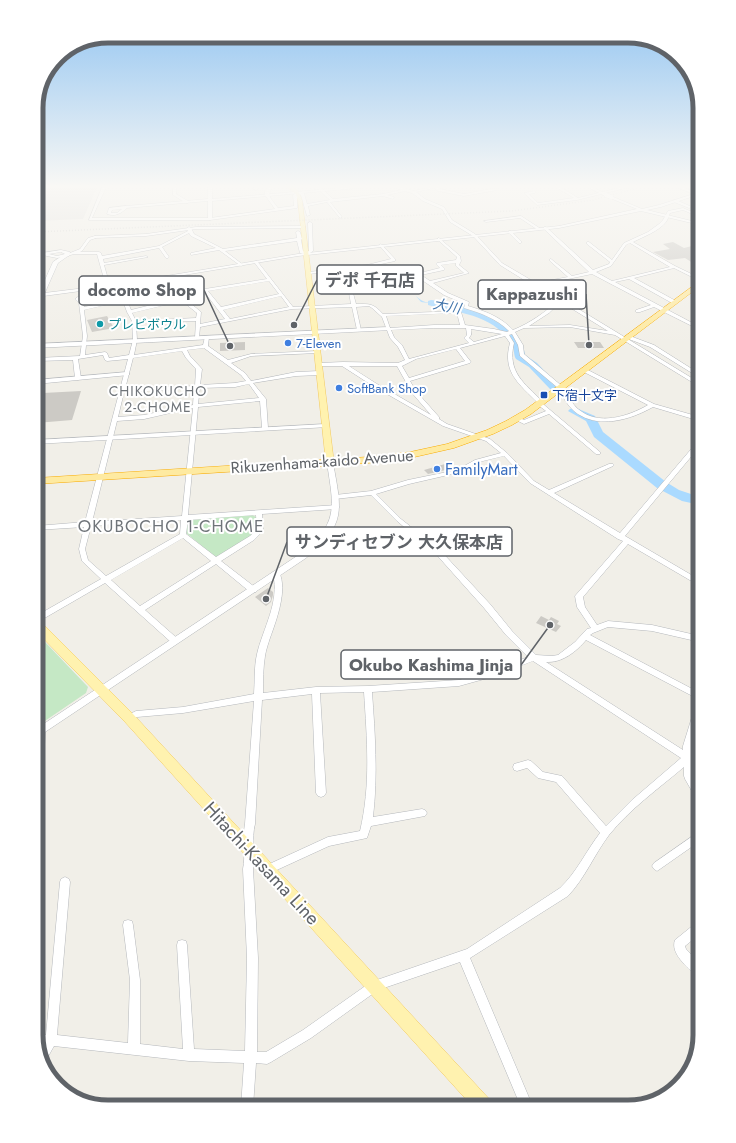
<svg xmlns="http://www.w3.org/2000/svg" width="736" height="1143" font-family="Jost,'Noto Sans JP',sans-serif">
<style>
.industrial{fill:#e0deda}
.green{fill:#c5e8c5}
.water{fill:#aadaff}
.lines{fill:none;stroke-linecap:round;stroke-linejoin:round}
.river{fill:#aadaff;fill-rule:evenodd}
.building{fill:#cccac5}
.minor-casing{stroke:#b5b8bc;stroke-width:1}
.tertiary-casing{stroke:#b5b8bc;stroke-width:1}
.secondary-casing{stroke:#b6babf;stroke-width:1}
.primary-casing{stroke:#f2c960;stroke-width:1}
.trunk-casing{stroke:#f9ab00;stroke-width:1}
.minor{fill:#fff;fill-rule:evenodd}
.tertiary{fill:#fff;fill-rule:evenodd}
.secondary{fill:#fff;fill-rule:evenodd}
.primary{fill:#fff2af;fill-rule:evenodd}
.trunk{fill:#feeaa1;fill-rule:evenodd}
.rail{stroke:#b6b7b8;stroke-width:1.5;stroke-dasharray:0.5 2.5;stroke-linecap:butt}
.tertiary-bridge-casing{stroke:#b5b8bc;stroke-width:5;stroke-linecap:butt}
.tertiary-bridge{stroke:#fff;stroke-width:4.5}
.culture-dot{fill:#0f9aa8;stroke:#fff;stroke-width:1.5}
.shop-dot{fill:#3f7fe0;stroke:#fff;stroke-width:1.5}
.transit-dot{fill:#1a4fb4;stroke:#fff;stroke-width:1.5}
.labels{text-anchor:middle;stroke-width:4;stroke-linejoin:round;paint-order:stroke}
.far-culture-label{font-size:13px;fill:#0d838f;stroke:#fff;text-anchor:start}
.far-shop-label{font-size:13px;fill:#366cbe;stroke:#fff;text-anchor:start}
.far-transit-label{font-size:13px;fill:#164399;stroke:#fff;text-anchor:start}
.far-water-label{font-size:14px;font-style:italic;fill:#4174aa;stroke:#fff}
.far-neighbourhood-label{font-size:14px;letter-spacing:1px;fill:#70757a;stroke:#fff}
.street-label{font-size:16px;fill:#5f6368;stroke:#fff}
.shop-label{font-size:16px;fill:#366cbe;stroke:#fff;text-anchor:start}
.neighbourhood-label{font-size:17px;letter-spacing:1px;fill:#70757a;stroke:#fff}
.near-street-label{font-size:19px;fill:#5f6368;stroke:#fff}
.rim{fill:none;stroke:#5f6368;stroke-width:5}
.leader{fill:none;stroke:#5f6368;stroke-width:1.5}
.callout-dot{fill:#5f6368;stroke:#fff;stroke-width:1.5}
.callout{fill:#fff;stroke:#5f6368;stroke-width:1.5}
.callout-label{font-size:17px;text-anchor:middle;font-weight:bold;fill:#5f6368}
</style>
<rect width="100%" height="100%" fill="#f1efe8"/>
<path class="industrial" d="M36,185H98L83,219L36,221Z"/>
<path class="green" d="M251,514L257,518L255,531L248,539L220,557H215L185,532L187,522L191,520Z
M45,642L88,687L86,693L36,727V647Z"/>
<path class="water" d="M363,267H365C371,282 387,281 399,285C411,288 413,295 421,300C427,304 436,303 442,304C460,307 500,315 510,332L505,331L479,313L473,310L421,302L415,295L404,288L380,282L372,278Z"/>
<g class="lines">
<path class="river" d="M431,300C464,304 520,316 525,355L537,363L560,387L558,389H550L529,367L516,359C513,354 515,349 512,345C494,314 458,313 428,305V301Z
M574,407L595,416L603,432L666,482L679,490L700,497V505L682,501L657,488L594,437L586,421L568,411L570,409Z"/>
</g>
<path class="building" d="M673,242L684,248L700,244V264L696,265L685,258L668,260L653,252L670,249L663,244Z
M107,316L114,328L92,332L87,320Z
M245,342V350L220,351V343Z
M574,342H600L604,348H578Z
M81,391L72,420L36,423V406L40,403L43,393Z
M445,464L450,469L428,474L424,470Z
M268,588L273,592V595L271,602L266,606L255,597Z
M541,616L549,620L551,617L559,621L557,624L561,626L556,632L536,623Z"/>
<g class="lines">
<defs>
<path id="minor" d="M103,185H107L92,218H210L275,209L265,195V191L270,185H274C265,196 271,198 278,208L294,206L293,195L298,192L304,193L307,204L330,200L314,185H318L333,199L383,194L401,190L389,185H394L413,191L432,187L429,185H434L440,189L464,194L496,188L497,190L464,196L438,191L434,188L416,192L425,199L444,207L452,220L475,234L502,263L536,283L568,277L550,261V259H551L572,276L589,272L544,229V227H546L593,270L609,264L610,262L587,244V242H589L612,260L624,243L648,232L659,224L663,220L668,211L683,208L690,211L700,209V211L690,213L683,210L670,213C669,215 668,219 666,222C659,231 643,237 633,242L675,266L700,278V281L674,268L634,278L676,301V303H672L629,279L615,282L700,327V330L654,307L640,312H636V310L651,305L592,274L539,285L700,383V387L615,335L570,327L524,328L515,332L523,345L524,354L563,387V389C568,395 572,404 578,409C598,426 627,417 648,405L582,371L581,370L584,368L654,404L700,417V421L653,407C630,420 597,430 574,411C567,405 563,396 557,389L558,388L520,356L518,345L512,334L509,335L514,343C507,372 524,383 543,402V404L600,452V454H596L549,414L524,424L516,420V418H520L524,420L546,411L538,405V403C519,384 502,372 510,343L505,336L460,348L471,362L470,363L410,381L416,391L439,417V419L447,424L490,439L507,453L534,481L549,490L609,464H613L614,465L613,466L554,493L620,533L698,441L700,440V446L625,536L700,580V586L628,544L583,597L585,607L597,625L608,621L652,625L700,636V642L652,631L608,627L593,633L590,635L700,693V700L586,640C576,652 562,663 546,662L683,750V746L696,704L697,702L700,701V718L691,746L692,756L700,759V767L692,764V775L700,788V801L697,800L685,779L684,776V767C658,789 630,809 609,835C594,855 585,878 568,896L470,958L533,1107H521L460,962L378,990L311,1038L271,1062L267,1064L256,1063L253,1107H241L244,1063L189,1061L54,1046L45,1062L43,1063L39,1049L41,1046L39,1047L36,1036L46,1035L60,882L61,879L65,877L69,879L70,882L57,1035L128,1043L130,980L123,925L124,921L128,920L132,921L133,925L140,980V1044L183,1049L177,945L178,941L182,940L186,941L187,945L194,1049L245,1051L247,958L243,869C246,854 242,839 245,824L254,701L183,713L137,717L129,721L126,720L125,718L126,716L136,711L183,707L254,694C255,681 254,667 257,654C263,628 280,602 273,574L275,572H279C288,590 276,621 270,638C268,644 266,650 265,656C263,668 263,681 263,693L316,687L368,686L459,680L491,671L528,657L506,635L484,608L435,553L397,521L371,495L335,499L332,497L335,495L371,491L408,480L457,470L475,460L501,453L486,441L443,426L373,386L342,366H317L316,365L319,363L343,362L398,363L405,360L398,347L390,338L382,317L372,308L369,306L356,307L361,330L359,331L357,330L352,307L292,309L200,327L199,338L197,339L195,338L196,321L136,323L137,340L134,355L203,345L205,337L207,336L209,337L208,346L228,360L251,354L318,351L320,352L318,353L251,356L231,363L245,373L251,381L296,372L320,371L323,373L320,375L296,376L253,383L266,399L268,428L267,429L265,430L262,428L260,401L198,407L188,515L337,505L340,507L337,509L262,514L263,530L262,532L254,540L221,561L256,588L257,590L256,592H250L216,564L145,610L178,639L179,641L178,643H172L105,583L36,623V616L101,579L82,561L79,549L84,527L36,530V526L85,522L128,359L107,361L105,360L103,355L78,359L81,378L78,380L75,378L73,360L36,361V358L80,356L83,336L79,303L75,299L90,288H92V290L80,299L83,303L84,307L122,299L116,285L118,284L120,285L126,298L168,288L158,279L157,278L159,277L201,312L200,324L225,319L203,290L205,289L267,279L254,262L256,261H257L293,307L351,304L349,293L333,271L309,274L307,273L309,272L367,265L391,259L379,245L381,244L395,259V261L367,267L337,271L353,293L356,304C370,304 373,303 383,314L459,311L461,312L465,325L494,329L507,332L509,331C497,319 481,313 464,308L465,304L444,295L416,276V274L440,268L436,264L437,263L456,260L457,257L438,240V238H439L460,256L461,261L459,265L469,273L433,283L448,293L469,302L468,306C485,311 501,317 513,330C530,323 544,313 558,301L500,265L473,236L450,222L442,209L423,201L412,193L405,191L387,195L394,197L393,199L383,196L330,202L342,217L340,218L327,202L308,206L310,215L307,216L301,195L299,194L297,195V208L210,220H89ZM630,243L670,267L612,281L596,272L611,266L626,245ZM456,263V266L464,273L430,281L421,275L444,270L445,269L441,265ZM269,281L279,294L221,307L208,291ZM171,290L180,298L131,310L127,300ZM281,296L289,307L230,319L223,310ZM123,301L127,312L132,321L133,340L129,355L109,358L107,353L105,352L85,355L87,336L84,310ZM182,301L197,313L196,318L136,321L132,313ZM561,302L608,331L570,325L529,326L549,313ZM457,313L460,325H434L390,328L386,316ZM434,328H466L467,335L464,338L469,343L409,359L402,345L394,337L391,330ZM471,329L502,334L474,342L469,338L471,335ZM204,348L241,375L246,381L235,383L200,385L202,369L190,356L187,350ZM456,349L465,361L409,378L402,366L416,359ZM182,351L186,358L196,369L195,386L125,389L133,358ZM349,366H397L412,393L431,415L377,384ZM249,384L259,398L198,404L200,388L235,387ZM194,389L193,405L144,415L118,417L124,392ZM193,408L182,516L92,522L117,421L144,419ZM504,456L530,483L618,539L623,541L575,596L577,607L591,628L587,629L575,642L558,655L552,656L536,655L512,631L490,604L439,549L401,519L376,494L409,484L461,472L479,462ZM256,515L257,529L250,536L216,557L186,534L188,520ZM181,520L180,534L106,576L88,560L85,549L91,526ZM183,538L211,561L140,606L111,580ZM533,661L681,758L632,800L606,826L562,776L543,772L531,761L528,760L514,764L513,767L514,770L517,771L527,768L538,778L556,782L600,833C586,851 577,872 560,888L467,949L371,982L303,1030L266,1052H257L258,958L253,869C256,854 251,839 255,824L262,700L312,694L316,793L318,796L321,797L324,796L326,793L320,693L364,692C367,739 371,785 360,831L328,837L265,866L263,869L265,872L268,874L329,846L367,838L371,826L425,816L427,813L425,810L422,809L373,817C378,775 375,734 372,692L459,686L495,676Z
M173,185H177L176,194L188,201V203H186L173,195Z
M253,185H257V190H255Z
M552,185H557L578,198L631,185H638L577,200L537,205L524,193L535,191V193L529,194L538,203L574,198Z
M671,185H677L699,194L696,195Z
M674,200H676L692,207L689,208L674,202Z
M126,206L127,208C121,213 116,217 107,214L109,208ZM122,209L117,213H111L112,210Z
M521,216L541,229L538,230L520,218L486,222L484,221Z
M310,222L312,223L313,251L307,255L300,253L297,241L225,251L242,264L243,265L241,266L219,250L191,255V253L216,248L191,236L189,233L162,247L169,257L168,258H166L159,248L103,259L104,263L146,256L148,257L104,265L110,286L108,287L106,286L97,254H74L67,256L65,255L80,249L88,238L95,236L97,237L96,238L90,240L82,251L80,252H99L101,253L102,256L159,246L188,231L187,228L189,227L191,228L194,234L223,249L297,238L296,232L298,231L300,232L302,239L301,240L303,251L306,252L309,251L308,223Z
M509,231H511L521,241V243H519L509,233Z
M626,336H630L654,345L700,374V378L650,347L626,338Z
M41,727L44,728L45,731L41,836L39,839L36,840V744L37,731L38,728Z
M700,831V841L660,869L657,871L654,869L652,866L654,863Z
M700,922V934L685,946L686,949L700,964V977L696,976C688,967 670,954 675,940L696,923Z
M692,1059L693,1060L690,1071L683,1078L681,1075L688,1061Z"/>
<path id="tertiary" d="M208,185H212V199L375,185H393L212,201V219L210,220L208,219V201L126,208L124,207L126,206L208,199Z
M584,185H589L608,195L605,196Z
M700,192V194L661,207L647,210L700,223V225L641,211L559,228L298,256L118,286L36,297V294L118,284L298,254L559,226L637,209L610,198L611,196L642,209L659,205Z
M303,226H305V228L196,229L146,236L95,238L93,237L95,236L146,234L196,227Z
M61,250L70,252L69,256L57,258L42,255L36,256V254ZM61,252L65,254L57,256L49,254Z
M389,327L392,329L391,330L36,348V344Z
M127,372L129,373V375L36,384V380Z
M326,424L328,425V427L36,444V440Z
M330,461L333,463C342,511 346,525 306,558L36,738V729L300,554C339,523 334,509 327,463Z"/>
<path id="secondary" d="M65,254L68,256L58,263L39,306L36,308V300L53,262Z"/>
<path id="primary" d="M285,185C295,185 300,192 302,201L334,463L330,466L326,463L298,201L296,194Z
M36,620L40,621L133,714L491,1101L494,1107H473L125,722L36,631Z"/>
<path id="trunk" d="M700,281V286L531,414L512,425L493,434L454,448L410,458L368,463L36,484V478L368,457L410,452L447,444L487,430L506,421L525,410Z"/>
</defs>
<use href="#minor" class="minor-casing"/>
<use href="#tertiary" class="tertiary-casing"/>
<use href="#secondary" class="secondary-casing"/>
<use href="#primary" class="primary-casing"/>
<use href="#trunk" class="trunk-casing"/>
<use href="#minor" class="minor"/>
<use href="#tertiary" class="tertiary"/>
<use href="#secondary" class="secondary"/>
<use href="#primary" class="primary"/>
<use href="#trunk" class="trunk"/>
<path class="rail" d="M36,232L512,211L593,200L648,185"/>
<defs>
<path id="tertiary-bridge" d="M606,195L611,197"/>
</defs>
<use href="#tertiary-bridge" class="tertiary-bridge-casing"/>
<use href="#tertiary-bridge" class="tertiary-bridge"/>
</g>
<linearGradient id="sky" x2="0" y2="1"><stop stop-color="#8fc3f1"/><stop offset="0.54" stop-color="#f9f8f5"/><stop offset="1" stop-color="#f9f8f5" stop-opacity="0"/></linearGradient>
<rect width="736" height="345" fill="url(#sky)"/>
<circle class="culture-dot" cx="100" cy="324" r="4"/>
<g class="shop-dot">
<circle cx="288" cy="343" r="4"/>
<circle cx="339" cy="388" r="4"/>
<circle cx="437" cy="469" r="4"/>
</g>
<rect class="transit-dot" x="540" y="391" width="8" height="8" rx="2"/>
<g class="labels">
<g class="far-culture-label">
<text x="108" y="329">プレビボウル</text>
</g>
<g class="far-shop-label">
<text x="296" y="348">7-Eleven</text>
<text x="347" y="393">SoftBank Shop</text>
</g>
<g class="far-transit-label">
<text x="552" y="400">下宿十文字</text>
</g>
<g class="far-water-label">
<text transform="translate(447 306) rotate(11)" y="5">大川</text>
</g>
<g class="far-neighbourhood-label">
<text x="158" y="396">CHIKOKUCHO<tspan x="158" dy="16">2-CHOME</tspan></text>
</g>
<g class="street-label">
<text transform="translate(322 461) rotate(-4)" y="6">Rikuzenhama-kaido Avenue</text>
</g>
<g class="shop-label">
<text x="445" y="475">FamilyMart</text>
</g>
<g class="neighbourhood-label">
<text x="171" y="532">OKUBOCHO 1-CHOME</text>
</g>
<g class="near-street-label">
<text transform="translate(262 863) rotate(47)" y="7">Hitachi-Kasama Line</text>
</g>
</g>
<path d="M0 0H736V1143H0ZM108 43H628A65 65 0 0 1 693 108V1035A65 65 0 0 1 628 1100H108A65 65 0 0 1 43 1035V108A65 65 0 0 1 108 43Z" fill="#fff" fill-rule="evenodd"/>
<path class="rim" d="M108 43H628A65 65 0 0 1 693 108V1035A65 65 0 0 1 628 1100H108A65 65 0 0 1 43 1035V108A65 65 0 0 1 108 43Z"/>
<path class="leader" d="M294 325L317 280M230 346L204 290M589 345L586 294M266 599L287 542M550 625L521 665"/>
<g class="callout-dot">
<circle cx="294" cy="325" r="4"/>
<circle cx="230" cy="346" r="4"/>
<circle cx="589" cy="345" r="4"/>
<circle cx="266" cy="599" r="4"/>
<circle cx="550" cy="625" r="4"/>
</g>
<g class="callout">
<rect x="317" y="265" width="106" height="29" rx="4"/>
<rect x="79" y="276" width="125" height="29" rx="4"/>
<rect x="478" y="280" width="108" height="29" rx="4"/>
<rect x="287" y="527" width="225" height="29" rx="4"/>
<rect x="341" y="650" width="180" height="29" rx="4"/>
</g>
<g class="callout-label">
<text x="370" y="286">デポ 千石店</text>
<text x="142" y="296">docomo Shop</text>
<text x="532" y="300">Kappazushi</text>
<text x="399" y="548">サンディセブン 大久保本店</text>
<text x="431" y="671">Okubo Kashima Jinja</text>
</g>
</svg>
